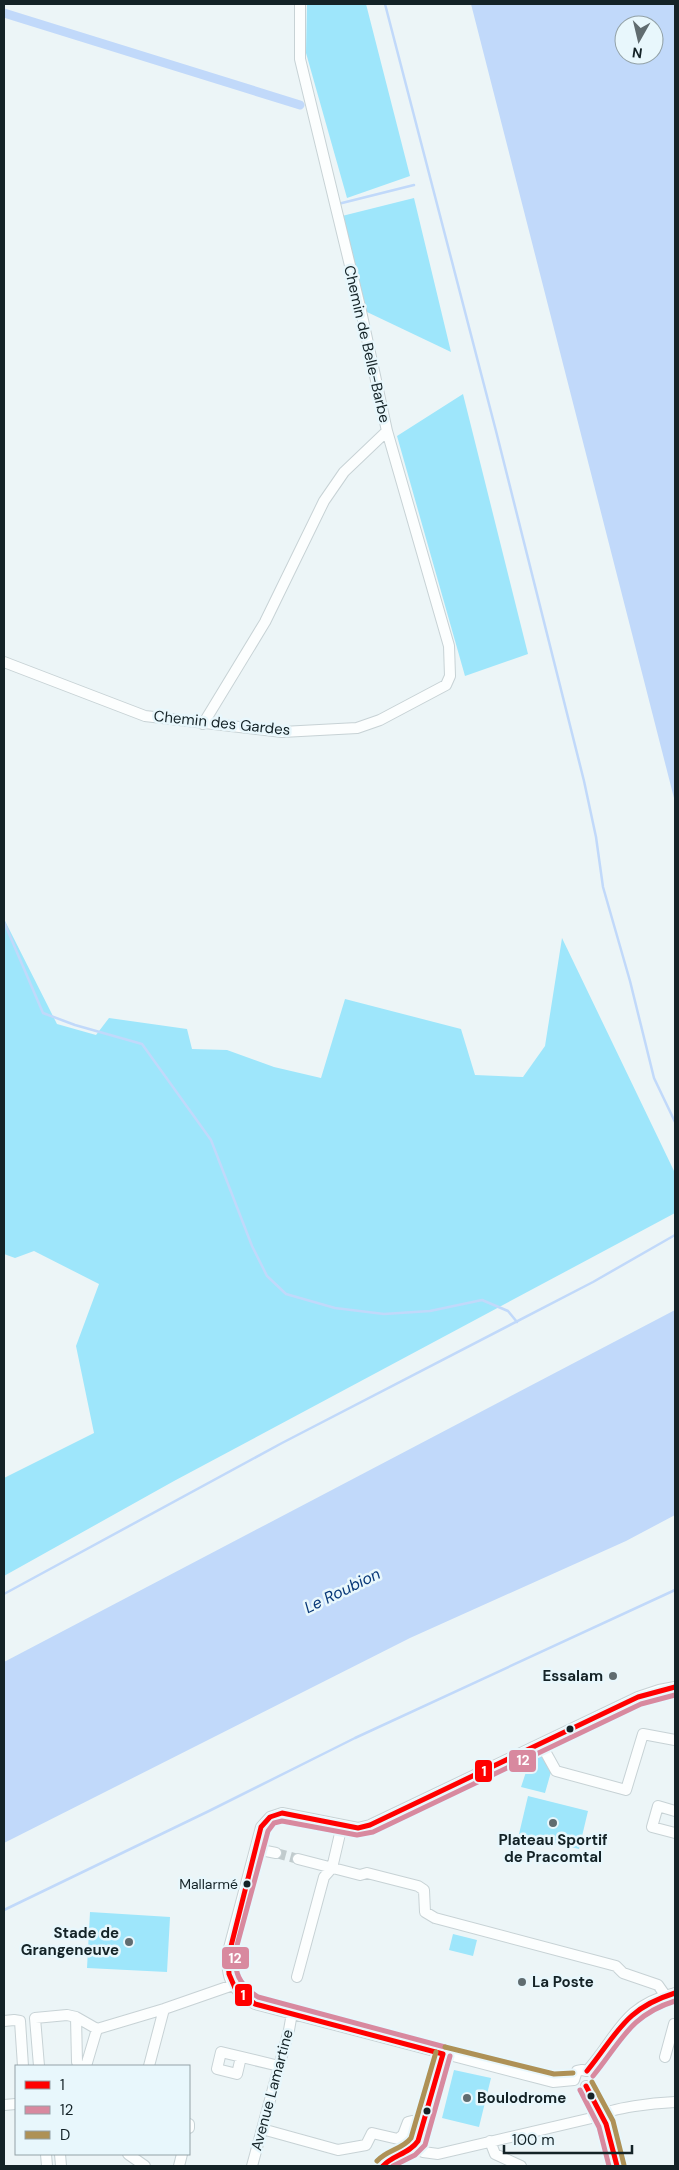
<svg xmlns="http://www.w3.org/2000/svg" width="679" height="2170" font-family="'DM Sans',sans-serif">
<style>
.green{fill:#9ee6fb}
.water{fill:#c1d9fa;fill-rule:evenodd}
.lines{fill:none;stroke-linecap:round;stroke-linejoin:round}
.stream{stroke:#c1d9fa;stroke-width:2.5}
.canal{stroke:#c1d9fa;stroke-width:9}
.minor-tunnel{stroke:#c1cbcd;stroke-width:10;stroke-dasharray:10 5;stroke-linecap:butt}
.minor-casing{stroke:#c7d2d5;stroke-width:12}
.minor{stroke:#fcfefe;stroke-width:10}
.bus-1-casing{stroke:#e8f7fc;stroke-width:9}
.bus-2-casing{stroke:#e8f7fc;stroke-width:9}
.bus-3-casing{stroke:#e8f7fc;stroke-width:9}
.bus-1{stroke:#f00;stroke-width:5}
.bus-2{stroke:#d8899f;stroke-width:5}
.bus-3{stroke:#ae9156;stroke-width:5}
.poi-dot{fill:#606c70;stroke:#e8f7fc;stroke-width:2}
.bus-dot{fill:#142327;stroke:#e8f7fc;stroke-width:2}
.labels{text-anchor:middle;stroke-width:5;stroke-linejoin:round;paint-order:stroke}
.bus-label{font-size:14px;fill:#142327;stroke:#e8f7fc;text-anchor:end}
.street-label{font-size:15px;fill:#142327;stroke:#e8f7fc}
.poi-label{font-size:15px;font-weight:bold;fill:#142327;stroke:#e8f7fc;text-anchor:end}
.water-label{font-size:16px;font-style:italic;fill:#073777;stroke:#e8f7fc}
.line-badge{stroke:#e8f7fc;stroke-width:2}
.badge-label{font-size:14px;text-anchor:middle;font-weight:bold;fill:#fff}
</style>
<rect width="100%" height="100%" fill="#ecf5f7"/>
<path class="green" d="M307,4H366L410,176L347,198L306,53Z
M414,198L451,352L367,312L342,216Z
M463,394L528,654L465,676L397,436Z
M4,919L57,1024L96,1035L109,1018L187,1029L192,1049L227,1050L274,1067L321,1078L345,999L461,1029L475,1075L523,1077L545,1046L562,938L675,1173V1213L174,1481L4,1576V1478L94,1433L76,1346L99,1284L34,1251L15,1258L4,1254Z
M537,1753L542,1754L551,1772L545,1793L521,1787L530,1760Z
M528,1796L588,1811L579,1849L519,1834Z
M90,1912L170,1917L167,1972L87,1968Z
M453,1934L477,1940L473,1956L449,1950Z
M454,2070L491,2078L479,2127L442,2118Z"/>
<path class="water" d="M471,4H675V802ZM624,25H654V55H624Z
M675,1310V1515L626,1541L410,1638L4,1843V1662Z"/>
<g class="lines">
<path class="stream" d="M385,4L496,431L584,781L596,837L603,887L630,981L654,1078L675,1122
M338,204L414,185
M4,922L43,1013L75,1025L142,1044L211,1140L252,1246L267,1276L286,1294L335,1308L384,1314L430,1311L482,1300L508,1311L517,1322
M4,1594L282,1443L593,1282L675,1235
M4,1910L209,1811L355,1738L675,1590"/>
<path class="canal" d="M4,13L300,105"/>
<path class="minor-tunnel" d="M276,1853L298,1859"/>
<defs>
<path id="minor" d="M4,662L145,716L282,732L357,728L380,720L446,685L450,676L449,646L387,431
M203,724L265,622L324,501L344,472L387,431L361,311L300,59V4
M541,1744L556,1771L626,1790L643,1734L675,1740
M675,1811L658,1806L652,1827L675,1833
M256,1849L276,1853
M298,1859L360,1875L367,1873L418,1886L424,1890L425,1912L435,1918L616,1966L623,1973L658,1985L665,1995
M297,1977L324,1877L332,1868L342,1825
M76,2017L77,2062L79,2066
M4,2021L14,2020L20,2021L23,2066
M241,2057L237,2074L217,2069L221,2052L279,2066
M665,2057L674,2024H675
M39,2066L35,2018L67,2015L76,2017L97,2029L164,2009L233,1985
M86,2066L97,2029
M149,2066L164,2009
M587,2071C619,2035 622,2006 675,1993
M574,2080L553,2082L255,2004C231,1991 224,1975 229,1948L261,1827L270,1817L282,1813L358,1828L370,1825L638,1697L659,1690L675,1687
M574,2080L577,2071L582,2070L587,2071
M586,2086C601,2106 613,2141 617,2166
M4,2105L16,2104
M189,2124V2128
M262,2129L338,2150L366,2145L372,2133L398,2139L403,2135L408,2122L412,2121L423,2123
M490,2141L495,2154L521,2166
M414,2148L423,2152L438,2154L596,2117C613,2107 655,2103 675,2102
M46,2154L47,2166
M60,2154L61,2166
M128,2154L145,2166
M179,2166L182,2154
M252,2166L289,2030L292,2013
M383,2166C394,2151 410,2156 418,2141L443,2054"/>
</defs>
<use href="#minor" class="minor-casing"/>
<use href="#minor" class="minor"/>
<defs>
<path id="bus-1" d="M443,2054L255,2004L235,1988L229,1974L228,1958L261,1827L270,1817L282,1813L358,1828L370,1825L638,1697L675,1687
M587,2071C618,2033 624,2009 675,1993
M586,2086L606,2124L617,2166
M383,2166C393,2155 409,2154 418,2141L443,2054"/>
<path id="bus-2" d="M445,2047L258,1997C239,1985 233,1972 236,1949L268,1831L274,1823L282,1821L357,1835L373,1832L641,1704L675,1695
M593,2076C621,2042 630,2015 675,2001
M580,2090L599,2127L609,2166
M393,2166L415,2155L425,2145L450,2056"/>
<path id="bus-3" d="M445,2047L554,2074L573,2073
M592,2082L613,2121L624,2165
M377,2161C387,2150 403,2149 411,2138L436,2052"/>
</defs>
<use href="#bus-1" class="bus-1-casing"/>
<use href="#bus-2" class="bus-2-casing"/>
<use href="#bus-3" class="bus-3-casing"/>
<use href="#bus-1" class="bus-1"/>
<use href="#bus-2" class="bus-2"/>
<use href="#bus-3" class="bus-3"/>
</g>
<g class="poi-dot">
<circle cx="613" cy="1676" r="5"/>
<circle cx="553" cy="1823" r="5"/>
<circle cx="129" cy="1942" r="5"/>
<circle cx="522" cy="1982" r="5"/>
<circle cx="467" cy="2098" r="5"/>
</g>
<g class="bus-dot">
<circle cx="570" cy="1729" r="4.5"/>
<circle cx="247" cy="1884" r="4.5"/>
<circle cx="591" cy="2096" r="4.5"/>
<circle cx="427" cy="2111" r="4.5"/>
</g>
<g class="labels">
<g class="bus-label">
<text x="238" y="1889">Mallarmé</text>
</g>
<g class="street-label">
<text transform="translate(367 344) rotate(77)" y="5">Chemin de Belle-Barbe</text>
<text transform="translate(222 723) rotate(6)" y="5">Chemin des Gardes</text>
<text transform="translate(272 2090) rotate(-75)" y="5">Avenue Lamartine</text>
</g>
<g class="poi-label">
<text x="603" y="1681">Essalam</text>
<text x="553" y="1845" text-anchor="middle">Plateau Sportif<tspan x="553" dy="17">de Pracomtal</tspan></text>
<text x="119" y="1938">Stade de<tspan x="119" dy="17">Grangeneuve</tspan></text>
<text x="532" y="1987" text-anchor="start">La Poste</text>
<text x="477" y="2103" text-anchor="start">Boulodrome</text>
</g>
<g class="water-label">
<text transform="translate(342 1590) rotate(-26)" y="6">Le Roubion</text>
</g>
</g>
<g class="line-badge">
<rect x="508" y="1749" width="29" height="24" rx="5" fill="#d8899f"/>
<rect x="474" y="1759" width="19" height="24" rx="5" fill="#f00"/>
<rect x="221" y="1946" width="29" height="24" rx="5" fill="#d8899f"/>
<rect x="234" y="1983" width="19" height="24" rx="5" fill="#f00"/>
</g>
<g class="badge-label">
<text x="523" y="1765">12</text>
<text x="484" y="1776">1</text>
<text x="235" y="1963">12</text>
<text x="243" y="2000">1</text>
</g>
<rect width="679" height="2170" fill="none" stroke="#142327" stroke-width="10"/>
<rect x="15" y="2065" width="175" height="90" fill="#e8f7fc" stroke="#93a2a7"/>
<rect x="25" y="2081" width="25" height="8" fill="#ff0000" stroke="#93a2a7"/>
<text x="60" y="2090" font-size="15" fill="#142327">1</text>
<rect x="25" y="2106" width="25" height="8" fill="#d8899f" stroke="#93a2a7"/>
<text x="60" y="2115" font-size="15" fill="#142327">12</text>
<rect x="25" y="2131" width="25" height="8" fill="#ae9156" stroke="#93a2a7"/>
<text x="60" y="2140" font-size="15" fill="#142327">D</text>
<g transform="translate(639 40) rotate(188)"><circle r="24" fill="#e8f7fc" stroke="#93a2a7"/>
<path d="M0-4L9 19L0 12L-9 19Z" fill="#606c70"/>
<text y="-8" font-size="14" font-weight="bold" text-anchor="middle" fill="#142327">N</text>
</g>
<path d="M504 2145v8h128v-8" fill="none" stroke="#142327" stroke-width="2.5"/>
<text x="512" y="2145" font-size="15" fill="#142327" stroke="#e8f7fc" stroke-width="4" paint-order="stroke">100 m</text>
</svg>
